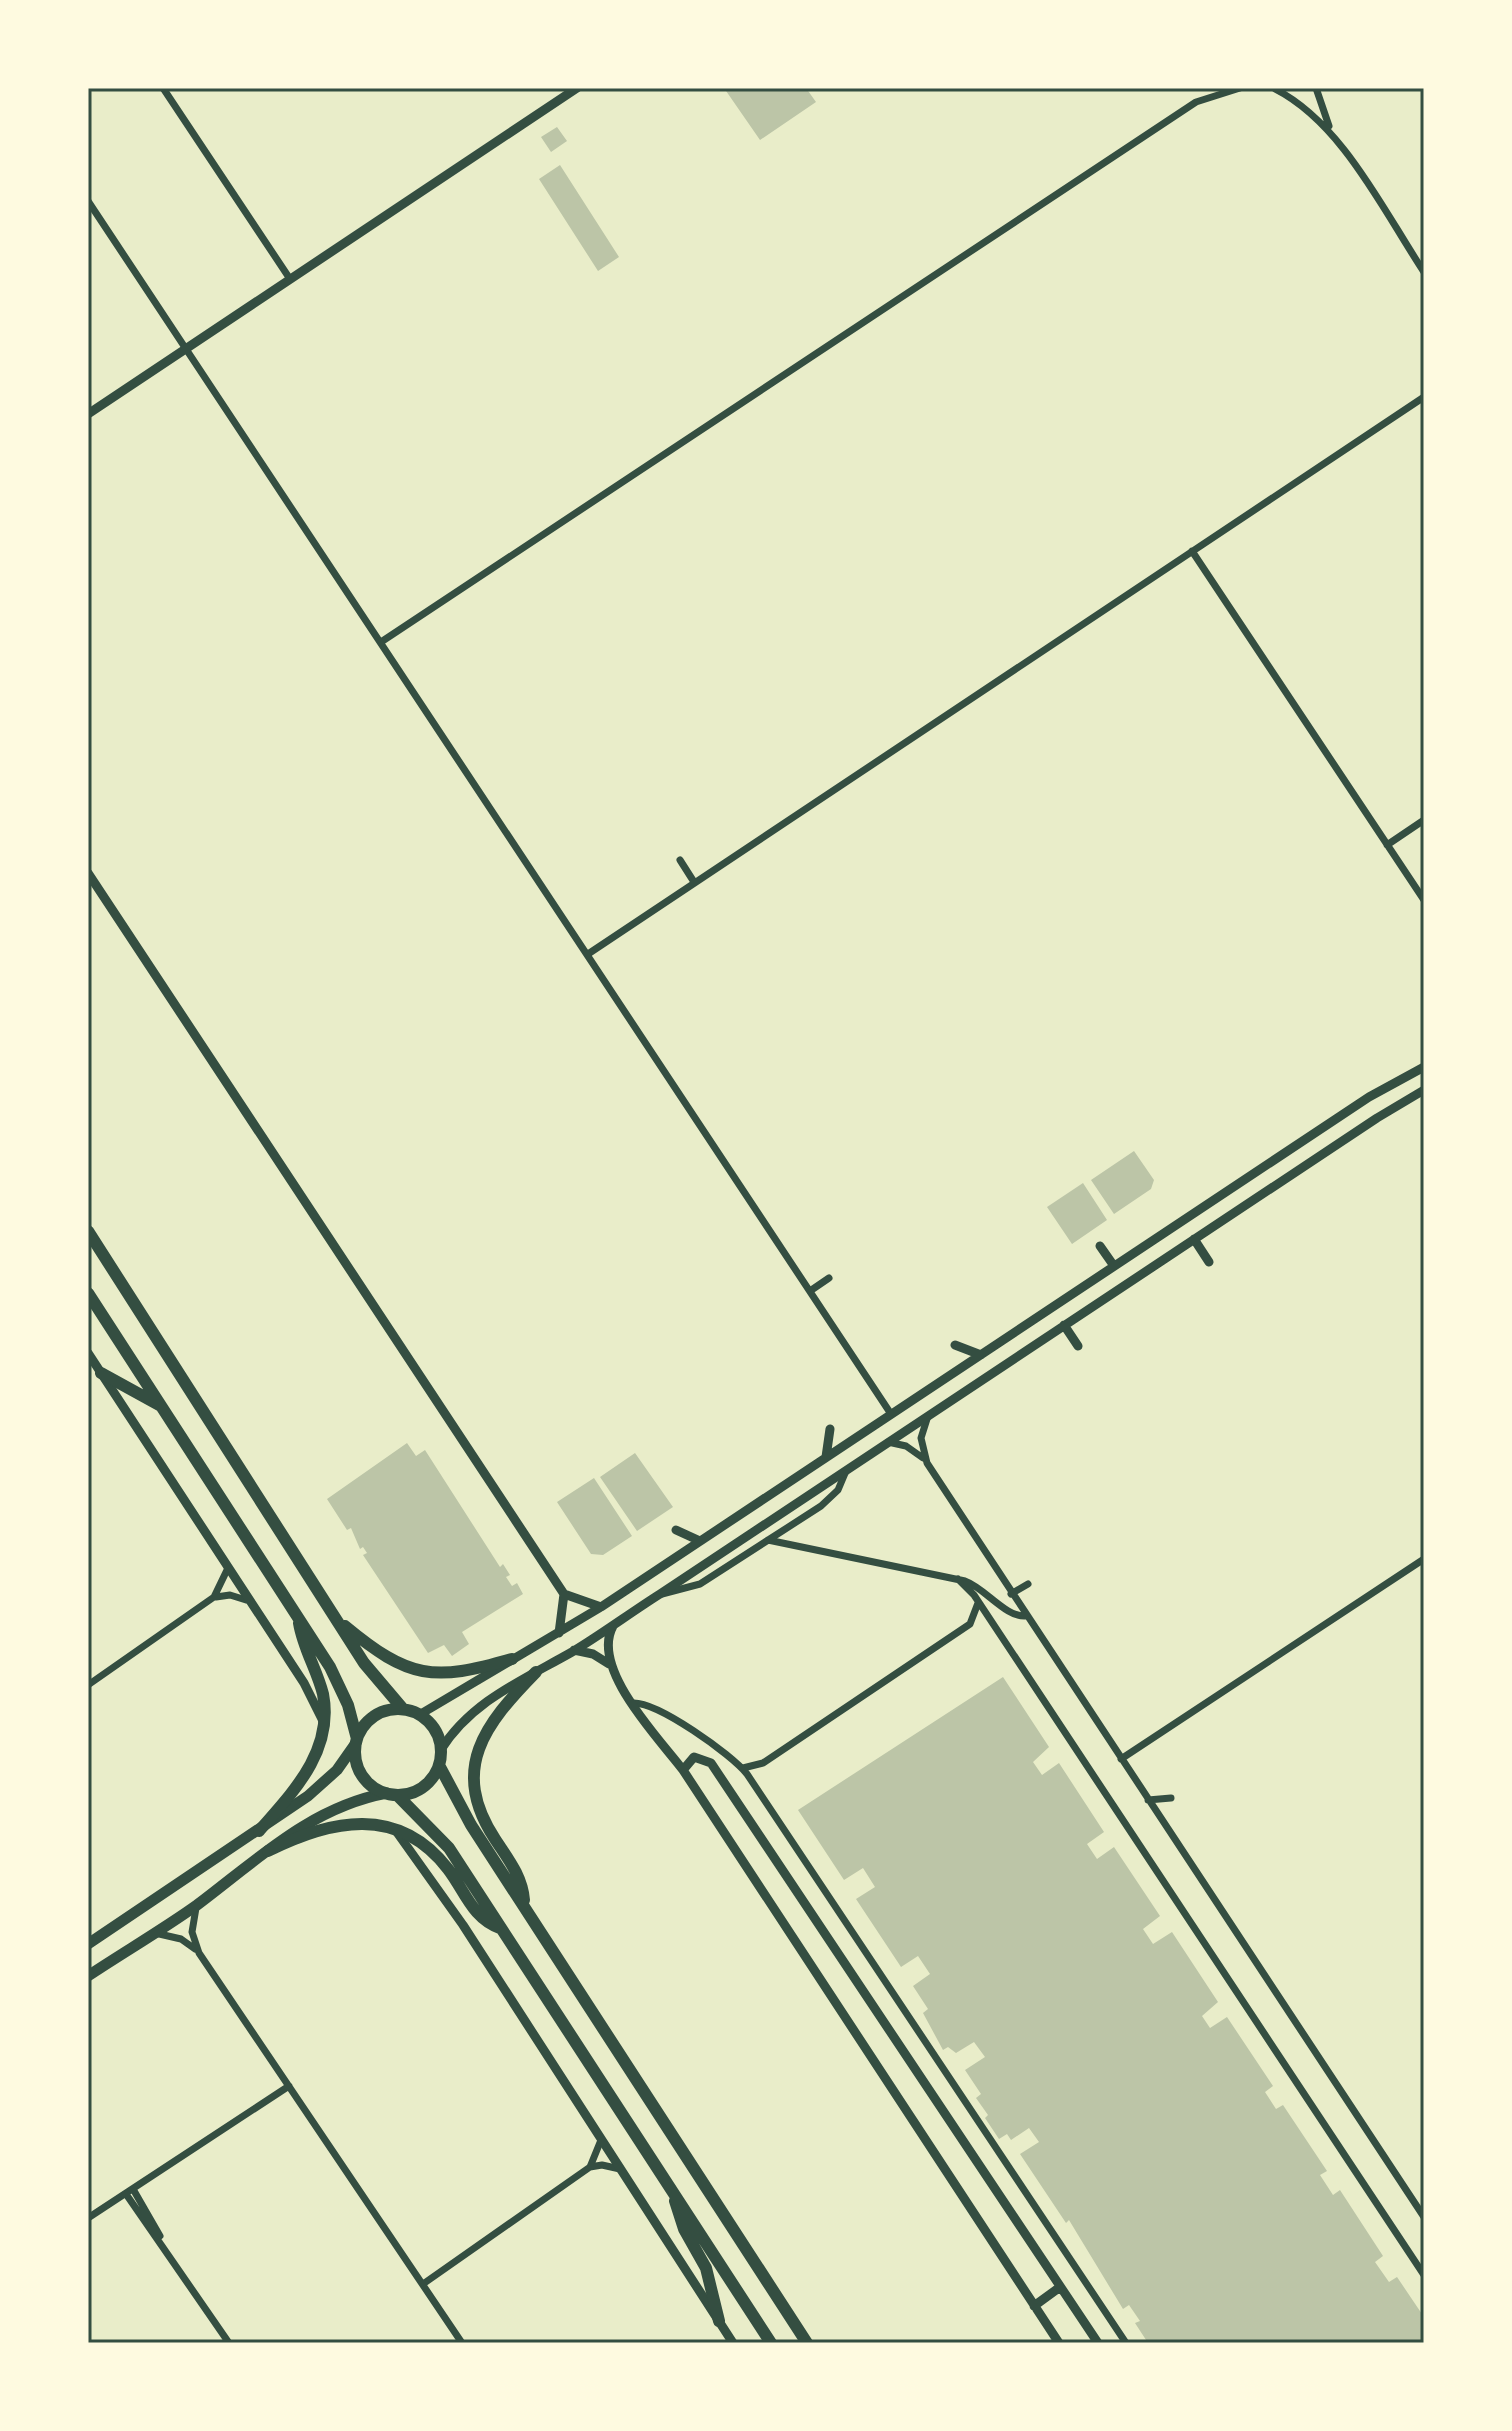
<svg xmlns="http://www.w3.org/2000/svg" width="1512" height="2431" font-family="'Alegreya Sans',sans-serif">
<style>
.building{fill:#bcc5a7}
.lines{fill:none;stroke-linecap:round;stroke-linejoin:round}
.minor{stroke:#344e41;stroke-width:7}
.tertiary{stroke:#344e41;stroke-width:9}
.primary{stroke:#344e41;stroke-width:11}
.trunk{stroke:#344e41;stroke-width:12}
.neatline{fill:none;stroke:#344e41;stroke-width:3}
</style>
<rect width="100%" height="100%" fill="#e9edc9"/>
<path class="building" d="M724,88H806L816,102L760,140Z
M557,127L567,141L551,152L541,137Z
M560,165L619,257L598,271L539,179Z
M1134,1151L1154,1180L1151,1189L1114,1214L1091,1180Z
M1083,1183L1107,1220L1072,1244L1047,1207Z
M407,1443L416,1456L425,1450L500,1567L503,1564L510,1575L506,1577L512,1586L517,1583L523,1594L462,1632L469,1644L452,1656L444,1645L428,1653L363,1555L367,1553L363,1547L360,1549L351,1528L347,1530L327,1499Z
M635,1453L673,1507L637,1531L600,1477Z
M594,1478L632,1536L603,1555L591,1554L557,1502Z
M1003,1677L1049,1747L1033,1762L1042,1775L1059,1763L1104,1832L1087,1844L1097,1859L1114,1847L1160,1916L1143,1929L1153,1944L1172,1932L1218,2002L1202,2016L1210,2028L1227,2017L1273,2086L1265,2092L1276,2109L1283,2105L1327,2171L1320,2175L1333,2195L1340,2190L1383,2256L1375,2262L1389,2282L1397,2277L1424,2317V2343H1148L1135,2323L1140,2321L1129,2305L1123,2309L1069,2220L1066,2223L1020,2154L1039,2142L1029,2128L1011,2140L1007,2134L999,2139L985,2118L988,2115L976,2098L981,2094L965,2070L985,2057L974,2042L956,2053L948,2047L943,2050L923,2013L928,2009L913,1986L930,1974L918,1956L901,1967L856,1899L875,1887L863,1868L844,1880L798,1810Z"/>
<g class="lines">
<path class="minor" d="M163,88L290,279
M1316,88L1329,126
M1275,89C1342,123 1383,210 1424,272
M88,201L891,1414
M1192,551L1424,900
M381,642L1196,102L1240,88
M1387,845L1424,820
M680,860L694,882
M588,954L1424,397
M810,1291L829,1278
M927,1419L921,1438L927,1463L1424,2217
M888,1442L906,1446L923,1458
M768,1540L965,1581C985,1588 1006,1618 1026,1616
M958,1579L974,1595L1424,2275
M662,1594L700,1584L821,1506L838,1490L846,1471
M1011,1594L1028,1584
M216,1597L230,1595L246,1600
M88,1685L214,1597L227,1570
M633,1703C658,1702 731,1754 747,1774L1126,2343
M1121,1759L1424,1559
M743,1768L763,1763L970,1624L978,1603
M1148,1800L1171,1798
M196,1908L192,1932L199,1953L462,2343
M155,1933L181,1939L195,1949
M590,2167L602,2165L620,2169
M133,2189L160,2236
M126,2194L229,2343
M88,2218L289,2086
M423,2284L590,2167L601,2140"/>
<path class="tertiary" d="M88,414L577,88
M88,873L564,1594L601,1607
M1194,1239L1209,1262
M1100,1246L1114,1266
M1064,1325L1078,1346
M955,1345L981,1355
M88,1353L304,1683L323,1721
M826,1457L830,1429
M676,1530L700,1541
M613,1626C590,1668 658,1737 683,1770L1059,2343
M559,1633L564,1594
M574,1650L593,1654L609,1664
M419,1715L601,1607L1369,1097L1424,1067
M440,1751C471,1701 523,1680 572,1652C602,1634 630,1613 660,1594L1377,1118L1424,1090
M683,1770L694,1757L711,1763L1098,2343
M396,1831L463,1925L733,2343
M1034,2306L1060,2287"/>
<path class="primary" d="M88,1944L308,1796L337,1770L356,1743
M88,1976C124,1952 162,1930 197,1905C257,1860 311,1807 387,1793"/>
<path class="trunk" d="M88,1231L364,1663L403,1709
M88,1293L330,1667L348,1705L357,1739
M101,1373L161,1406
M345,1626C409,1679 433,1682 512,1659
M355 1752a43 43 0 1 1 86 0a43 43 0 1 1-86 0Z
M439,1765L471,1825L807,2343
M397,1795L449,1848L771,2343
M259,1831C293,1792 334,1751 323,1694C317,1670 303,1648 299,1623
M268,1851C330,1820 398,1804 448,1869C465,1891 472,1918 500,1928
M524,1900C522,1876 508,1859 495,1839C449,1769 485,1724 536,1672
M675,2201L684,2229L706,2268L719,2321"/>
</g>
<rect width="1512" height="2431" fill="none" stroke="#fefae0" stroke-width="180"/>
<rect x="90" y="90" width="1332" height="2251" class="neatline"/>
</svg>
